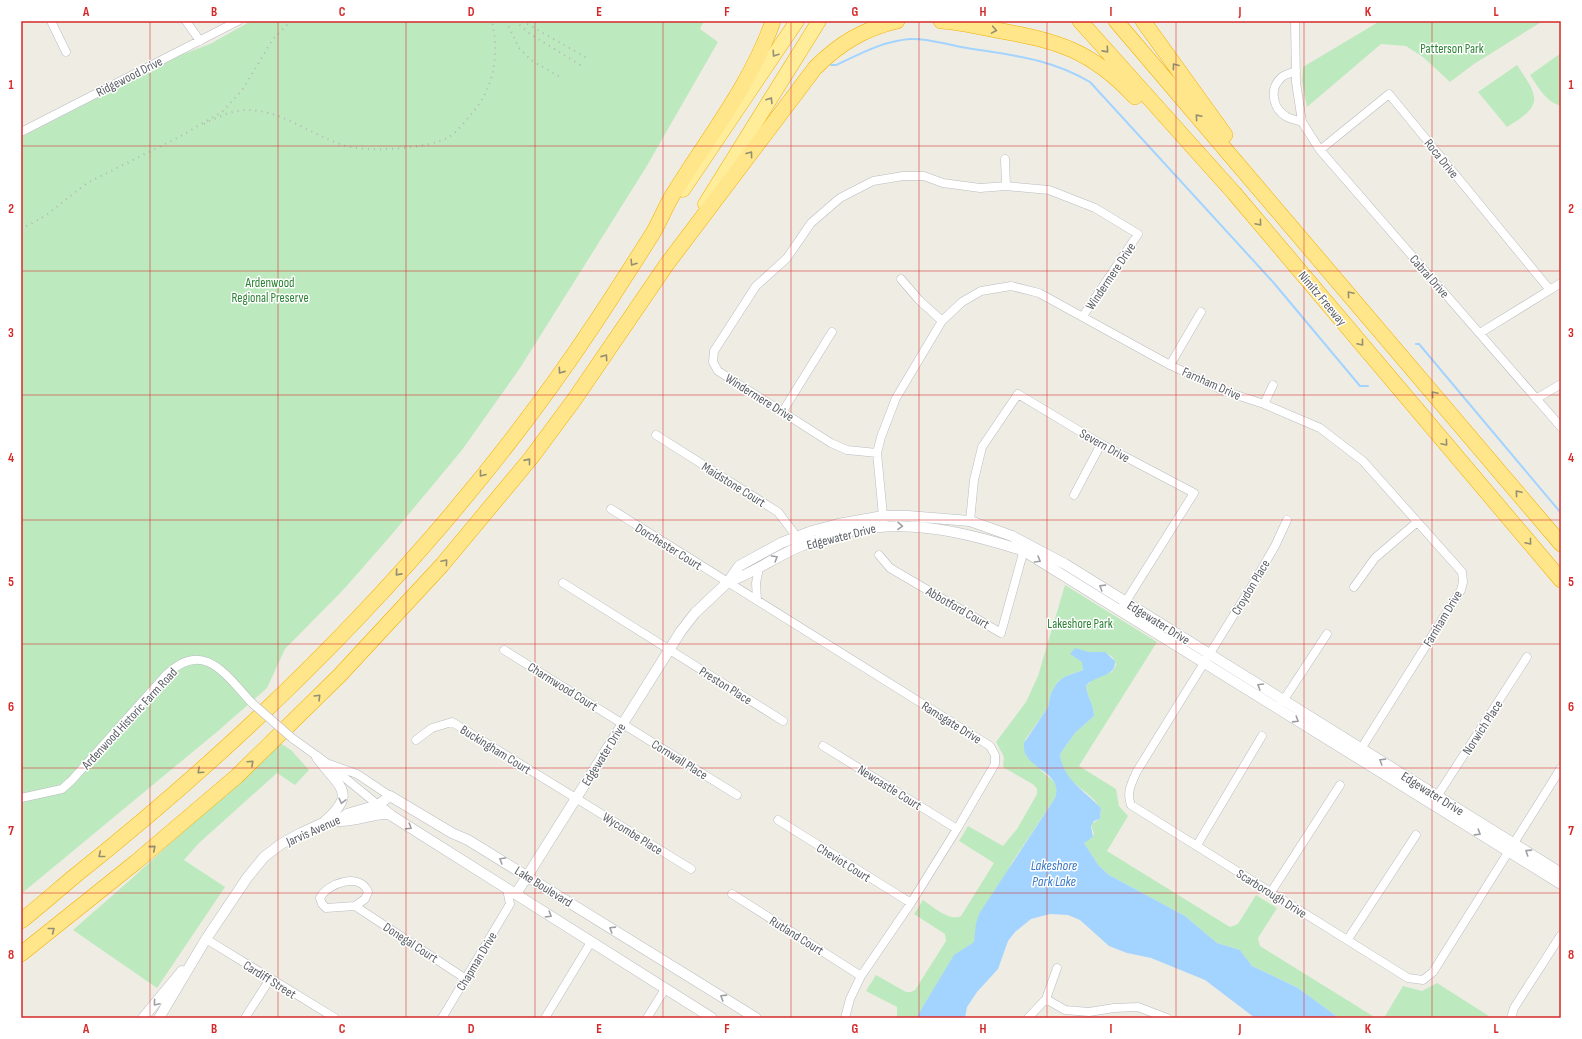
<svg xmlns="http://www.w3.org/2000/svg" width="1582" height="1039" font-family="'Sofia Sans Condensed',sans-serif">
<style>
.green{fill:#bde9bf}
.water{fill:#a3d3ff}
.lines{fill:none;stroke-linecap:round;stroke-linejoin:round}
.stream{stroke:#a3d3ff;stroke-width:2}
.minor-casing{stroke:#b8bbc0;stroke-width:9}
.tertiary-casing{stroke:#b8bbc0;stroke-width:11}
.trunk-casing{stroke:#f2af00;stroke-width:15}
.motorway-casing{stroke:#f2af00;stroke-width:16}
.minor{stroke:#fff;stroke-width:8}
.tertiary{stroke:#fff;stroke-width:10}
.trunk{stroke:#ffed99;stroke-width:14}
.motorway{stroke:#ffe68a;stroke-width:15}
.rail{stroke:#b5b6b6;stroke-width:2;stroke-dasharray:1 5;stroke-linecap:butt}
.minor-bridge-casing{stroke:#b8bbc0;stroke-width:9;stroke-linecap:butt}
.minor-bridge{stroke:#fff;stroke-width:8}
.oneway{stroke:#948e72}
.oneway2{stroke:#949177}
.oneway3{stroke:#9d9fa3}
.grid{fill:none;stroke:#d62828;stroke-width:1;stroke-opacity:0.55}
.labels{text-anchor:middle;stroke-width:3;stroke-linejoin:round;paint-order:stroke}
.park-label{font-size:13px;fill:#2c8334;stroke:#fff}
.street-label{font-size:13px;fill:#5b5f65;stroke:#fff}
.water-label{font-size:14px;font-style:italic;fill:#3978c4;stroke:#fff}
.neatline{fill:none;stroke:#d62828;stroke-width:1.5}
.grid-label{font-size:13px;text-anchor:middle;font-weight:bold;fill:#d62828}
</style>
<rect width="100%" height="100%" fill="#efede3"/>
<path class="green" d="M251,21H704L700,29L718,42L645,169L520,368L462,450L393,533L345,588L285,649L267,688L218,731L21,894V137L181,55L210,44Z
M1380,21H1543L1474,64L1450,82L1423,57L1406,46L1381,44L1307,107L1302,81L1303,67Z
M1561,53V106C1545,101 1539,88 1530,75Z
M1517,65C1539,98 1544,105 1507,127L1478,92Z
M1065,585L1157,642L1079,766L1116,789L1119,806L1128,816L1107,851L1230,927L1238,924L1256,895L1277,908L1258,938L1260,946L1376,1018H1339L1298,988L1252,966L1240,950L1217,943L1185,916L1109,875L1099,866L1084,843L1086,840L1092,838L1094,834L1091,824L1100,819L1101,810C1091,788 1064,788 1060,754L1075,733L1094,716C1094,704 1087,697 1086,686L1095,678L1112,672L1116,665C1114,649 1095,654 1084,651L1083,670L1064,677L1057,683L1051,693L1048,707L1025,740C1030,749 1034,760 1040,769C1048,780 1061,779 1055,798L1013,861L976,930L974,942L954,956L916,1018H897V1007L866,991L876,975L906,992H911L915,990L946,941L945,934L914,914L923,900C932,906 950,922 961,916L994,863L959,841L968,826L1003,846L1017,829L1037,794V789L1034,785L1003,767L1004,757L996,742L1026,702L1038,676Z
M280,743L291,750L309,770L295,785L277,773L199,843L184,860L225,887L157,988L73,930L129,881Z
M1437,983L1492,1018H1384L1403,986L1422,991Z"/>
<path class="water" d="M1075,648L1089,652H1105L1115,661C1116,678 1095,674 1086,686C1087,697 1094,704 1094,716L1075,733L1060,754C1063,780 1085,791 1101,808L1100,819L1094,821L1091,826L1093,837L1084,843L1099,866L1109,875L1185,916L1217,943L1240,950L1252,966L1298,988L1339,1018H1255L1205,980L1151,958L1127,953L1109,946L1080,920L1068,915L1050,914L1031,919L1015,932L1008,941L998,969L977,992L967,1007L965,1018H916L954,955L974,942L976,924L979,914L1055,798C1063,775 1035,771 1026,755C1024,752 1024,746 1024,743L1048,707L1051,693L1057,683L1064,677L1083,670L1082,662L1070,654Z"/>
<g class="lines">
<path class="stream" d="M831,65H836C860,54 883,41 910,39C927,38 945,44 961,47C1008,55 1047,57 1090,82L1273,282L1360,386H1368
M1416,344H1419L1561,513"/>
<defs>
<path id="minor" d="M51,21L66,52
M186,21L200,41
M1295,21L1296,82L1302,122L1320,150L1561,427
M1296,71C1292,73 1285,74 1282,77C1268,89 1273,109 1287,117C1291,119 1297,120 1302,122
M21,132L238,21
M1320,150L1389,94L1550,290
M1005,159L1006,186
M901,279L919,300L942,321
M1480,333L1561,283
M1170,365L1201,312
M1536,399L1561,384
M1264,404L1273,385
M783,411L832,332
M656,435L778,512L800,541
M877,453L847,450L831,443L718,371L713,362L714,351L756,286L787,258L811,223L840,198L873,181L903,176H924L943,183L980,188L1006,186L1049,190L1095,208L1138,234L1083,316
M1074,495L1101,444
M611,509L990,746L995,755V764L957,829L911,903L861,976L850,999L845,1018
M1287,520L1275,546L1253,584L1137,771C1132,782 1126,793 1131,805L1408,978L1423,980L1433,972L1561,768
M970,521L974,480L982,447L1018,394L1101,444L1194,493L1123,606
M884,526L877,453L881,437L896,398L942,321L962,302L981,291L1011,286L1039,293L1170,365L1224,391L1264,404L1320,428L1363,461L1462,572L1463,582L1461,590L1359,752
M879,555L890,568L1001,633L1025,546
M563,583L783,721
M1354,587L1375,558L1416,523
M757,600L756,583L759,568
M504,650L737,795
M1281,704L1327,634
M292,738L328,764L378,805
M416,740L432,728L452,722L691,869
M823,746L957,829
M329,764L357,774L390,796
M21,798L62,789L72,780L166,675C204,639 225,674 252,703
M1434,801L1527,657
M778,820L911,903
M1197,845L1262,736
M1271,892L1340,785
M732,894L861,976
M355,906L365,899L368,892C361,872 327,883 320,898L322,904L326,908L355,906L466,979
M206,939L335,1018
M1348,939L1416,835
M1046,999L1065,1010L1089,1012L1114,1008L1138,1007L1167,1018
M245,1018L270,979
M442,1018L510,904L507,889
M545,1018L591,942
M647,1018L665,989
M1028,1018L1046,999L1057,968
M1511,1018L1514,1008L1561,935"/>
<path id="tertiary" d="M728,582C754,573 776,556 801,546C881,514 945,525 1024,551L1561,884
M317,757C339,788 359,792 323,823
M378,805L392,816L712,1018
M338,821C356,822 372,813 389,814
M516,894L681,631L695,613L728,582L739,566L781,543L812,531L838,524L883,516H908L970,521L1012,536L1065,564L1561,873
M143,1018L182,971
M159,1018L206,939L247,878L264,857L281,844L301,833L323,823L338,821L347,814L378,805L390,796L452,833L468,840L756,1018"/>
<path id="trunk" d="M683,190L797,21
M705,204L819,21"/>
<path id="motorway" d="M941,21C960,22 978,27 996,30C1058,41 1091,50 1135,97
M1080,21L1234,193L1561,580
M1116,21L1561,544
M1143,21L1225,135
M21,921C40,906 58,890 76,875C272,719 456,533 595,323C615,293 634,263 653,233C660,221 665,208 672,196C707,139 751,84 773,21
M21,954L136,862L237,776L340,675L442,565L531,458L574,400L667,264L815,68C839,44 863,29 897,21"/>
</defs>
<use href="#minor" class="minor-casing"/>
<use href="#tertiary" class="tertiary-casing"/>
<use href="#trunk" class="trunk-casing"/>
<use href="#motorway" class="motorway-casing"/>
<use href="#minor" class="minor"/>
<use href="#tertiary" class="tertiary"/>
<use href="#trunk" class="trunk"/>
<use href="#motorway" class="motorway"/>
<path class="rail" d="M506,21L519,48L531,60L560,77
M515,21L530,34L582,66
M522,21L587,58
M204,124C216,118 230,111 244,110C281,109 309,134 343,145C365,153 427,149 447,138C458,132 465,121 473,112C495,86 499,54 492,21
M21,229L45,216L87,183L179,137L222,112L243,89L273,39L291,21"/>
<defs>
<path id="minor-bridge" d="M252,703L292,738"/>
</defs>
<use href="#minor-bridge" class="minor-bridge-casing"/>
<use href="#minor-bridge" class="minor-bridge"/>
</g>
<defs><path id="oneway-chevron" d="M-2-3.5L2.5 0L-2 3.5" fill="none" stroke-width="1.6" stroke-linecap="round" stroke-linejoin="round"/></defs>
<g class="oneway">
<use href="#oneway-chevron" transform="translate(994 30) rotate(10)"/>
<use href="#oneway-chevron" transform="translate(1106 50) rotate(48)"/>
<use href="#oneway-chevron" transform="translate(1175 66) rotate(-126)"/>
<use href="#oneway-chevron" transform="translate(1198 117) rotate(-131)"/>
<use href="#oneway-chevron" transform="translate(750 154) rotate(-53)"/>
<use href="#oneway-chevron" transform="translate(1259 223) rotate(50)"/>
<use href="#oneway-chevron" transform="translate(633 263) rotate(123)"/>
<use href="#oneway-chevron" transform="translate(1350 294) rotate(-130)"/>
<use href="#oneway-chevron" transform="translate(1361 343) rotate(50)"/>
<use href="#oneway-chevron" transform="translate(605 357) rotate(-55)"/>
<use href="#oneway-chevron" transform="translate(561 371) rotate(125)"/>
<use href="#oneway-chevron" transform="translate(1434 394) rotate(-130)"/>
<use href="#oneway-chevron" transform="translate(1445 443) rotate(50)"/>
<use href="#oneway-chevron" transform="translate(528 461) rotate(-51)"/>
<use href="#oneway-chevron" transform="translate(482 474) rotate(128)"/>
<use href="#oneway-chevron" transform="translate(1518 493) rotate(-130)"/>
<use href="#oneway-chevron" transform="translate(1529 542) rotate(50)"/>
<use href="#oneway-chevron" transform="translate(445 562) rotate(-50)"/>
<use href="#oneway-chevron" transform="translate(398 573) rotate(132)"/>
<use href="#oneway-chevron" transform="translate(318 697) rotate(-45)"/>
<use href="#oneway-chevron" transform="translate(251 763) rotate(-43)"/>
<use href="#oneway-chevron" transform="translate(200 771) rotate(138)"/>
<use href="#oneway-chevron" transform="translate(153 848) rotate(-40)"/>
<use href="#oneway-chevron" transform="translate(101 855) rotate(141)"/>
<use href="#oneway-chevron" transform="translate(52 930) rotate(-38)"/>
</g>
<g class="oneway2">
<use href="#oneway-chevron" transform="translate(775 54) rotate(124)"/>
<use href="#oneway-chevron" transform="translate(770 100) rotate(-58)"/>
</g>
<g class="oneway3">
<use href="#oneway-chevron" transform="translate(900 526) rotate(1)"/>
<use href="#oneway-chevron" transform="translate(775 558) rotate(-31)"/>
<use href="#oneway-chevron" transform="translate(1038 560) rotate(30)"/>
<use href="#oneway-chevron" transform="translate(1102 587) rotate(-148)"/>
<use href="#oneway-chevron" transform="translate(1260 686) rotate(-149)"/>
<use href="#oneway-chevron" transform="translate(1296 720) rotate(32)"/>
<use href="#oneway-chevron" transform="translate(1382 761) rotate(-148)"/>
<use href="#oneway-chevron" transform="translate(342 801) rotate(103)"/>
<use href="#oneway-chevron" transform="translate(409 827) rotate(32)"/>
<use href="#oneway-chevron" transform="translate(1478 833) rotate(32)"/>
<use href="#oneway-chevron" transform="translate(1528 852) rotate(-147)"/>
<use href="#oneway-chevron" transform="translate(502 860) rotate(-149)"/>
<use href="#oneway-chevron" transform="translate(549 915) rotate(32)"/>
<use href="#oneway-chevron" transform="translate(612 929) rotate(-148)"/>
<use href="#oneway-chevron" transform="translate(723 997) rotate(-148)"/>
<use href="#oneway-chevron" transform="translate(156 1003) rotate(130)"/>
</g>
<path class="grid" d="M150,21V1018M278,21V1018M406,21V1018M535,21V1018M663,21V1018M791,21V1018M919,21V1018M1047,21V1018M1176,21V1018M1304,21V1018M1432,21V1018M21,146H1561M21,271H1561M21,395H1561M21,520H1561M21,644H1561M21,768H1561M21,893H1561"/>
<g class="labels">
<g class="park-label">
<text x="1452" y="53">Patterson Park</text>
<text x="270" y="287">Ardenwood<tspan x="270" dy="15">Regional Preserve</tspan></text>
<text x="1080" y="628">Lakeshore Park</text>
</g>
<g class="street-label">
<text transform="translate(129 76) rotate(-27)" y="5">Ridgewood Drive</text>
<text transform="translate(1442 158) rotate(51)" y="5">Roca Drive</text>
<text transform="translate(1110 276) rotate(-56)" y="5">Windermere Drive</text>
<text transform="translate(1430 276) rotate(49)" y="5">Cabral Drive</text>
<text transform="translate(1323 298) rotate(50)" y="5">Nimitz Freeway</text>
<text transform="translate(1212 383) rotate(24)" y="5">Farnham Drive</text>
<text transform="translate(760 397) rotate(32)" y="5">Windermere Drive</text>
<text transform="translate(1105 445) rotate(29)" y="5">Severn Drive</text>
<text transform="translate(734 484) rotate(32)" y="5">Maidstone Court</text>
<text transform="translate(841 536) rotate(-14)" y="5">Edgewater Drive</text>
<text transform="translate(669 546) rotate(32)" y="5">Dorchester Court</text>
<text transform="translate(1250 587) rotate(-59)" y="5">Croydon Place</text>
<text transform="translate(958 607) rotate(30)" y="5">Abbotford Court</text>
<text transform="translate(1442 618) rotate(-59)" y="5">Farnham Drive</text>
<text transform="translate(1159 622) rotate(32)" y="5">Edgewater Drive</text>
<text transform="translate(726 685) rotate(32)" y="5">Preston Place</text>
<text transform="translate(563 686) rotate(32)" y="5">Charmwood Court</text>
<text transform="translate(129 718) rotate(-47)" y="5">Ardenwood Historic Farm Road</text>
<text transform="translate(952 722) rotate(32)" y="5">Ramsgate Drive</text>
<text transform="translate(1482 727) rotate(-57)" y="5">Norwich Place</text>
<text transform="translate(496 749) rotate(32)" y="5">Buckingham Court</text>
<text transform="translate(603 754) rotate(-58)" y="5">Edgewater Drive</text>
<text transform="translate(680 759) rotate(32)" y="5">Cornwall Place</text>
<text transform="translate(890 787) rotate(32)" y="5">Newcastle Court</text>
<text transform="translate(1433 793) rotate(32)" y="5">Edgewater Drive</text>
<text transform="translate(313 830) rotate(-24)" y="5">Jarvis Avenue</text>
<text transform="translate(633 833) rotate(32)" y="5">Wycombe Place</text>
<text transform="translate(844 862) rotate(32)" y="5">Cheviot Court</text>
<text transform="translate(544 886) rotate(32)" y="5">Lake Boulevard</text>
<text transform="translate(1272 893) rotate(32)" y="5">Scarborough Drive</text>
<text transform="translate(797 935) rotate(32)" y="5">Rutland Court</text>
<text transform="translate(411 942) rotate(33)" y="5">Donegal Court</text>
<text transform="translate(476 961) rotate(-59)" y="5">Chapman Drive</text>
<text transform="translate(270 979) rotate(32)" y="5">Cardiff Street</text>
</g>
<g class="water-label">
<text x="1054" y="870">Lakeshore<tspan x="1054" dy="16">Park Lake</tspan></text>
</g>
</g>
<rect width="1582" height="1039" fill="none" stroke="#ffffff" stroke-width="44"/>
<rect x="22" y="22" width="1538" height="995" class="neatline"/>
<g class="grid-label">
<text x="86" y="16">A</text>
<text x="214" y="16">B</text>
<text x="342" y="16">C</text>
<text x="471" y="16">D</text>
<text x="599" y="16">E</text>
<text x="727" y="16">F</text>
<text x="855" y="16">G</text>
<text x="983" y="16">H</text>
<text x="1111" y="16">I</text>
<text x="1240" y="16">J</text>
<text x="1368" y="16">K</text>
<text x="1496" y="16">L</text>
<text x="11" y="89">1</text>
<text x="1571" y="89">1</text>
<text x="11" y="213">2</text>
<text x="1571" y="213">2</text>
<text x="11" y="337">3</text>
<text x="1571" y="337">3</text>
<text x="11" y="462">4</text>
<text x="1571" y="462">4</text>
<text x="11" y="586">5</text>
<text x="1571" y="586">5</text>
<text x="11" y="711">6</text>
<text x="1571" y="711">6</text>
<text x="11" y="835">7</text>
<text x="1571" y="835">7</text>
<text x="11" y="959">8</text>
<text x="1571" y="959">8</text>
<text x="86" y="1033">A</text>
<text x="214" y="1033">B</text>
<text x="342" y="1033">C</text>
<text x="471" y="1033">D</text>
<text x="599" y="1033">E</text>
<text x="727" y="1033">F</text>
<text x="855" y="1033">G</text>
<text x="983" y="1033">H</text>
<text x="1111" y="1033">I</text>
<text x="1240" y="1033">J</text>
<text x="1368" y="1033">K</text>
<text x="1496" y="1033">L</text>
</g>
</svg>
